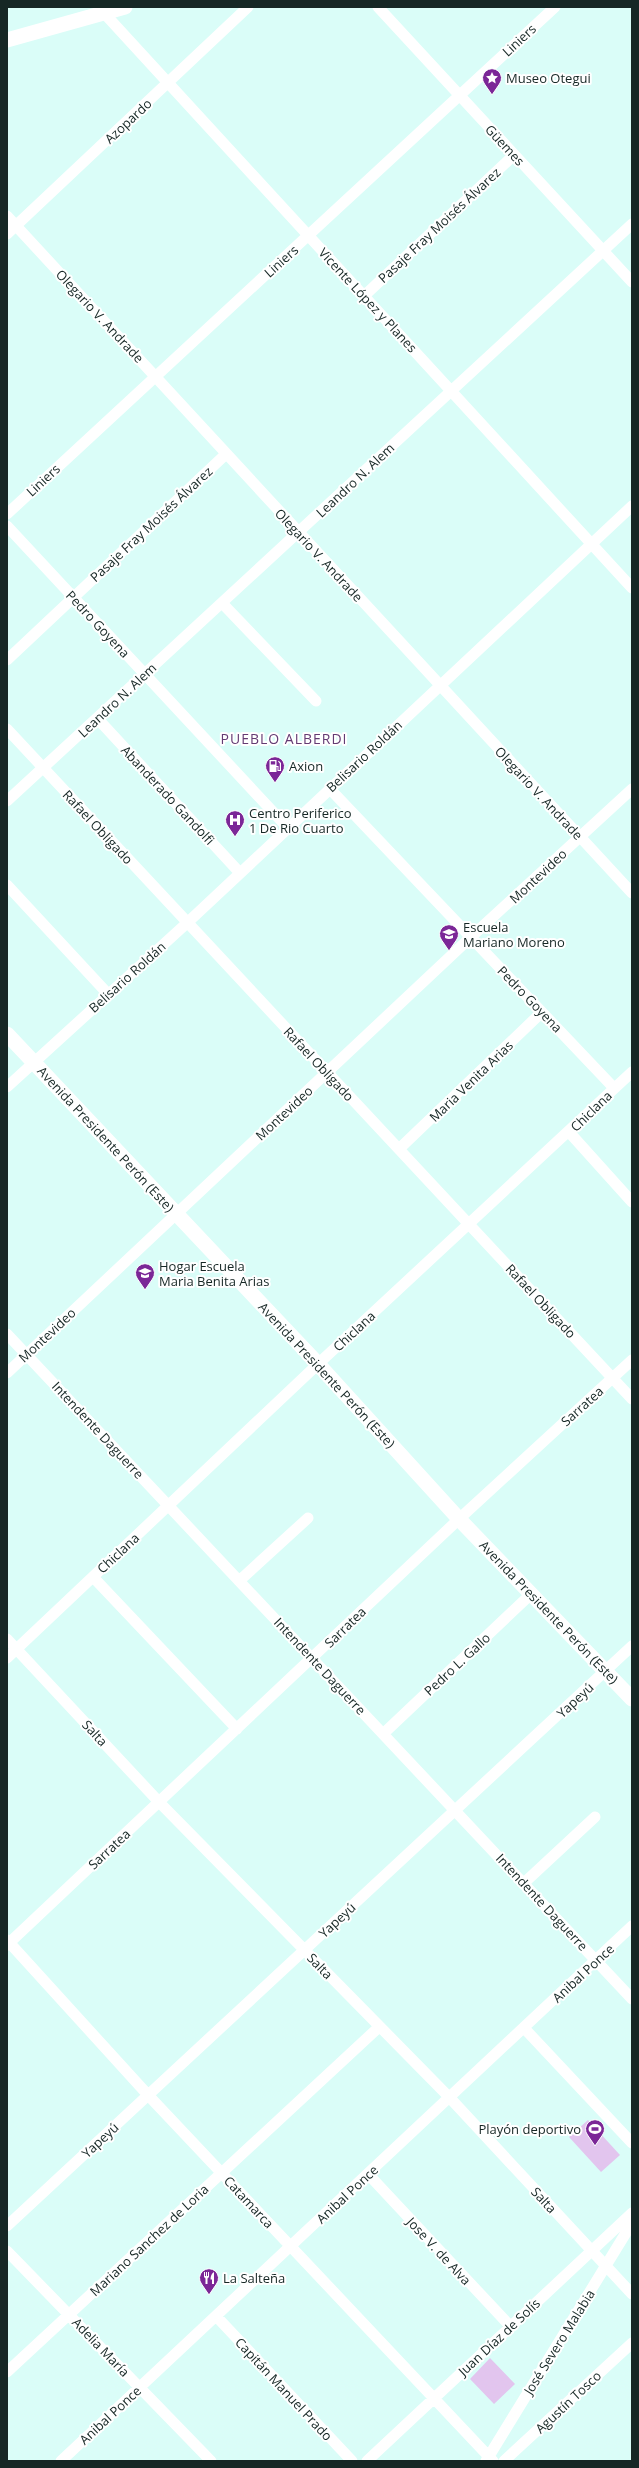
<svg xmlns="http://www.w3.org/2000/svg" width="639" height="2468" font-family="'Open Sans',sans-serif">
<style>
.green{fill:#e2c5ee}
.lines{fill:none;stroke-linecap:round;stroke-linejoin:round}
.minor{stroke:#fff;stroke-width:11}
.secondary{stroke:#fff;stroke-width:15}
.labels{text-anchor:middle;stroke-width:4;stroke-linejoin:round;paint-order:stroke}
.street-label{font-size:13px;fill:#162725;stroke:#fff}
.poi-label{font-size:13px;fill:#162725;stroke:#fff;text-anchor:start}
.neighbourhood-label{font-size:14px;letter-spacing:1px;fill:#643b73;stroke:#fff}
</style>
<rect width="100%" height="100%" fill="#dafdf8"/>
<path class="green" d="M588,2120L620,2155L601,2172L569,2137Z
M490,2358L515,2384L494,2404L470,2379Z"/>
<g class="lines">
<path class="minor" d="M378,7L632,282
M104,13L632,588
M7,216L632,893
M7,234L248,7
M364,296L514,155
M7,514L555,7
M7,526L288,828
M222,603L316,701
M7,660L226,454
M97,718L240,873
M7,729L632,1399
M330,789L614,1088
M7,801L632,224
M7,885L108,994
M7,1087L187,923L632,506
M569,1132L632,1202
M399,1149L542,1012
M7,1334L632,1999
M7,1373L471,937L632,789
M93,1577L237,1729
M239,1581L308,1518
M7,1639L159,1802L450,2098L632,2294
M7,1658L318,1364L632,1072
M383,1734L531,1594
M524,1883L595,1817
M7,1940L148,2095L493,2461
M7,1945L459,1519L632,1360
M524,2028L632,2143
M369,2175L511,2327
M7,2226L632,1646
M7,2251L211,2461
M216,2316L352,2461
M7,2372L379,2027
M61,2461L632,1926
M367,2461L632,2213
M486,2461L632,2223
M504,2461L632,2343"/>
<path class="secondary" d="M7,40L125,7
M7,1034L318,1364L459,1519L632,1699"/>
</g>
<defs>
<symbol id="sight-pin" viewBox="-11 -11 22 30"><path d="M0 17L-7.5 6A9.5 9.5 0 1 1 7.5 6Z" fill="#7b2797" stroke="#fff"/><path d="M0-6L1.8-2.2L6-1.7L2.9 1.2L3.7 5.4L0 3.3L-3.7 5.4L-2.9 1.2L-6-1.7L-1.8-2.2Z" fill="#fff"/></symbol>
<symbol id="fuel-pin" viewBox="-11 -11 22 30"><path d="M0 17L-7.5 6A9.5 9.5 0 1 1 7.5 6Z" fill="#7b2797" stroke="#fff"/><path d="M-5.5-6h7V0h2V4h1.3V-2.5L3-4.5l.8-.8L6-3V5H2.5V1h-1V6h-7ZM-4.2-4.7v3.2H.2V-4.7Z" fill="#fff"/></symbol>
<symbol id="hospital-pin" viewBox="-11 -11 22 30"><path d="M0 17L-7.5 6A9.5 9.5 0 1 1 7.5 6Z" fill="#7b2797" stroke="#fff"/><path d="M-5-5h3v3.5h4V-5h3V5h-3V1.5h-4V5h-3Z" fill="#fff"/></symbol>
<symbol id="school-pin" viewBox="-11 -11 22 30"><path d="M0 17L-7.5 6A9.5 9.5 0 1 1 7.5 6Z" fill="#7b2797" stroke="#fff"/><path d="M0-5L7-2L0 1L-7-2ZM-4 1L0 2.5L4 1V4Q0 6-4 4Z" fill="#fff"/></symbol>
<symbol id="stadium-pin" viewBox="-11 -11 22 30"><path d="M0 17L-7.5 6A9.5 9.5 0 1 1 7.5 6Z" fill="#7b2797" stroke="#fff"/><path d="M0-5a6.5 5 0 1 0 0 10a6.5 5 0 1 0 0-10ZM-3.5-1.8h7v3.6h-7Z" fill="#fff"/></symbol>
<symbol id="restaurant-pin" viewBox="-11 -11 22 30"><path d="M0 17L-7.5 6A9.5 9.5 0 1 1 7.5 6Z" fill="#7b2797" stroke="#fff"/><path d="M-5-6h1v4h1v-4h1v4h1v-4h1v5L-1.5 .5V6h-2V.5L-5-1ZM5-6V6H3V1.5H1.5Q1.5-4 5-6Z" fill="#fff"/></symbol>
</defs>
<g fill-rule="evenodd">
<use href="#sight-pin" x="481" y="67" width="22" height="30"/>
<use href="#fuel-pin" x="264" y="755" width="22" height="30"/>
<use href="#hospital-pin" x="224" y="809" width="22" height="30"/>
<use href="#school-pin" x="438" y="923" width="22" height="30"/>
<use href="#school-pin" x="134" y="1262" width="22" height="30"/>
<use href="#stadium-pin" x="584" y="2118" width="22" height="30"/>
<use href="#restaurant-pin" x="198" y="2267" width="22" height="30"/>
</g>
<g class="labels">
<g class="street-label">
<text transform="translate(519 40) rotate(-43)" y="5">Liniers</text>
<text transform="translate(128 121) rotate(-43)" y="5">Azopardo</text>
<text transform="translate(505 145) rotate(47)" y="5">Güemes</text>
<text transform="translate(439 225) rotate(-43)" y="5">Pasaje Fray Moisés Álvarez</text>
<text transform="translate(281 261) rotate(-42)" y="5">Liniers</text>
<text transform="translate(368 300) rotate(47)" y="5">Vicente López y Planes</text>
<text transform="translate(100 316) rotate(47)" y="5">Olegario V. Andrade</text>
<text transform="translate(43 480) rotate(-43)" y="5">Liniers</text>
<text transform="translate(355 480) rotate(-43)" y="5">Leandro N. Alem</text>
<text transform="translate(151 524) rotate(-43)" y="5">Pasaje Fray Moisés Álvarez</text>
<text transform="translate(319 555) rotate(47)" y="5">Olegario V. Andrade</text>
<text transform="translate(98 624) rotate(47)" y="5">Pedro Goyena</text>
<text transform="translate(117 700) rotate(-43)" y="5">Leandro N. Alem</text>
<text transform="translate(364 756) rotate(-43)" y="5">Belisario Roldán</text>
<text transform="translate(539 793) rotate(47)" y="5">Olegario V. Andrade</text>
<text transform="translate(168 795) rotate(47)" y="5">Abanderado Gandolfi</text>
<text transform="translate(98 827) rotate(47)" y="5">Rafael Obligado</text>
<text transform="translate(538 876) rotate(-43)" y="5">Montevideo</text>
<text transform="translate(127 977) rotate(-42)" y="5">Belisario Roldán</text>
<text transform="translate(530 999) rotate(46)" y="5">Pedro Goyena</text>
<text transform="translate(319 1064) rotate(47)" y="5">Rafael Obligado</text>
<text transform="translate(471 1081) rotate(-44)" y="5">Maria Venita Arias</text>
<text transform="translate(591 1111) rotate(-44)" y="5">Chiclana</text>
<text transform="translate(284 1113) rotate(-43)" y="5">Montevideo</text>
<text transform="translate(106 1139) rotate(47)" y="5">Avenida Presidente Perón (Este)</text>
<text transform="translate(541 1301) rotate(47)" y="5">Rafael Obligado</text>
<text transform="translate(354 1331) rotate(-43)" y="5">Chiclana</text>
<text transform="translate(47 1335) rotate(-43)" y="5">Montevideo</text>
<text transform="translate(327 1375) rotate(47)" y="5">Avenida Presidente Perón (Este)</text>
<text transform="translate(582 1406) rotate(-42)" y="5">Sarratea</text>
<text transform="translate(98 1430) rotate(47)" y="5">Intendente Daguerre</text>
<text transform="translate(118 1553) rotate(-43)" y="5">Chiclana</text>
<text transform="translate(549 1612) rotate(46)" y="5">Avenida Presidente Perón (Este)</text>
<text transform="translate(345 1627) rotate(-44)" y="5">Sarratea</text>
<text transform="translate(457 1664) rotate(-43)" y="5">Pedro L. Gallo</text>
<text transform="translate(320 1666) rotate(47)" y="5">Intendente Daguerre</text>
<text transform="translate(575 1700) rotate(-43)" y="5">Yapeyú</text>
<text transform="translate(95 1733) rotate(47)" y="5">Salta</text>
<text transform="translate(109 1849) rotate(-43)" y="5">Sarratea</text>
<text transform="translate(542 1902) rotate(47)" y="5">Intendente Daguerre</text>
<text transform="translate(337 1920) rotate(-43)" y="5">Yapeyú</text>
<text transform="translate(320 1966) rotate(46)" y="5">Salta</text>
<text transform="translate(583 1973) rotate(-43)" y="5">Anibal Ponce</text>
<text transform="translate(100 2140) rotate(-43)" y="5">Yapeyú</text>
<text transform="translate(347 2194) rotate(-43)" y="5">Anibal Ponce</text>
<text transform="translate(544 2200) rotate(47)" y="5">Salta</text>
<text transform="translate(249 2202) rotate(47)" y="5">Catamarca</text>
<text transform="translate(149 2240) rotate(-43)" y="5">Mariano Sanchez de Loria</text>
<text transform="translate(439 2251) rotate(47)" y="5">Jose V. de Alva</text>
<text transform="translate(499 2337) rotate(-43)" y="5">Juan Díaz de Solís</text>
<text transform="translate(559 2342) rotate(-58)" y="5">José Severo Malabia</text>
<text transform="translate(101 2347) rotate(46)" y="5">Adelia María</text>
<text transform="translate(284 2389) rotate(47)" y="5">Capitán Manuel Prado</text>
<text transform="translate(568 2402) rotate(-43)" y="5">Agustín Tosco</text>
<text transform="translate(110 2415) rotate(-43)" y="5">Anibal Ponce</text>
</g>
<g class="poi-label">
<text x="506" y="83">Museo Otegui</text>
<text x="289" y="771">Axion</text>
<text x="249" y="818">Centro Periferico<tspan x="249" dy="15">1 De Rio Cuarto</tspan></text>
<text x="463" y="932">Escuela<tspan x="463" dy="15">Mariano Moreno</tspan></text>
<text x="159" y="1271">Hogar Escuela<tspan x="159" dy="15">Maria Benita Arias</tspan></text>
<text x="581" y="2134" text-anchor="end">Playón deportivo</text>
<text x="223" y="2283">La Salteña</text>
</g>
<g class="neighbourhood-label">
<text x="284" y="744">PUEBLO ALBERDI</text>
</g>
</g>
<rect width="639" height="2468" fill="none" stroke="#162725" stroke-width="16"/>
</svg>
